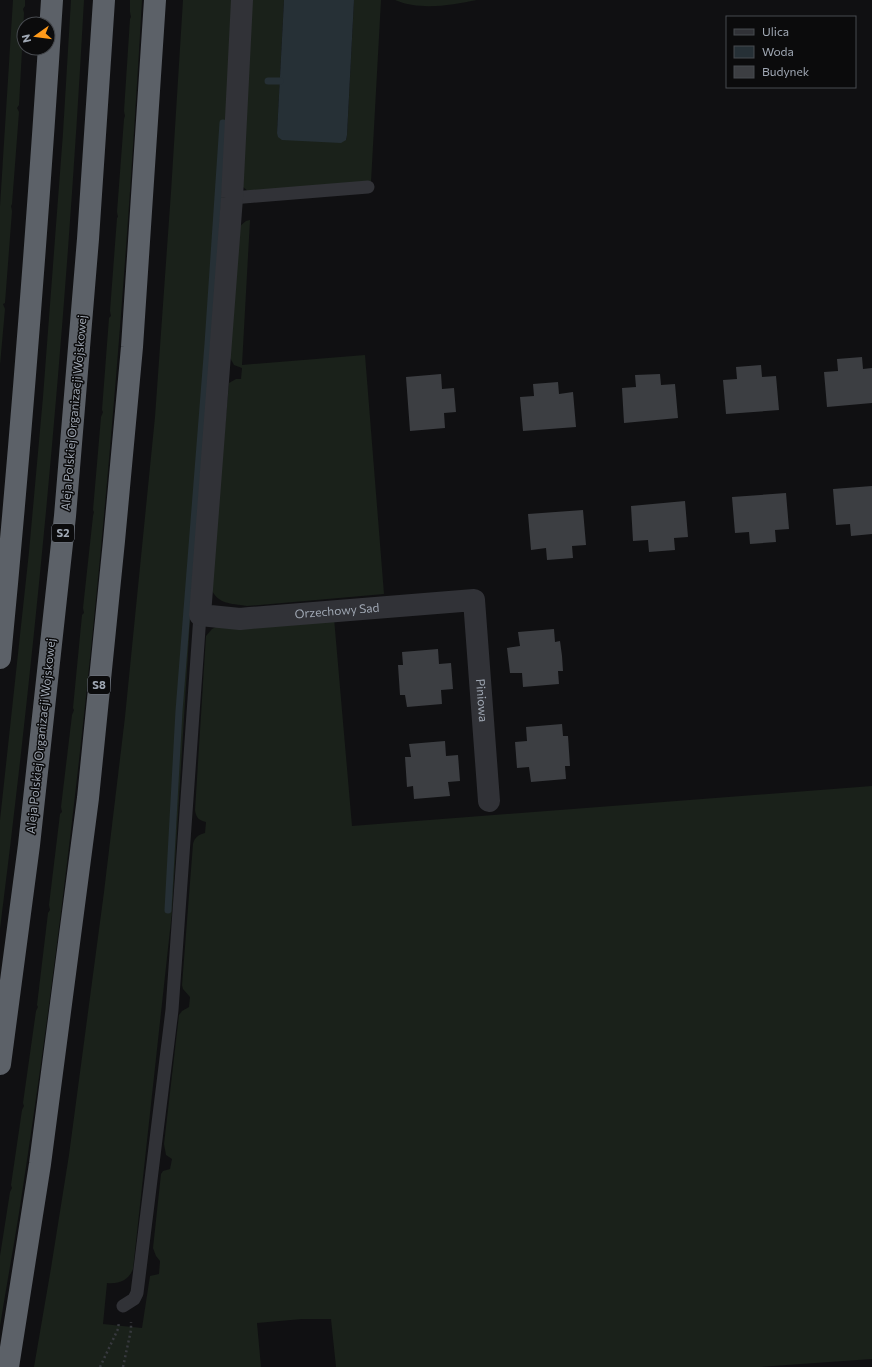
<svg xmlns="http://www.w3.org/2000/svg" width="872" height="1367" font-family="Commissioner,sans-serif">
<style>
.grass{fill:#1a211a}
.water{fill:#263036}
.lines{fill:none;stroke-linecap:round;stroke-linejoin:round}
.stream{stroke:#263036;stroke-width:7}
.building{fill:#3c3e42}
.path{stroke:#37393e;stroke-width:2.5;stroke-dasharray:2 3;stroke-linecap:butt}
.service{stroke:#313237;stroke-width:13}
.minor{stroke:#313237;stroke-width:22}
.motorway{stroke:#5c6168;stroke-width:22}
.labels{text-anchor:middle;stroke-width:3;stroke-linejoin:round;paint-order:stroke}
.shield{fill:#0b0b0c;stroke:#737982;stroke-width:1}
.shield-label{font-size:11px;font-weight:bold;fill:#a0a8b4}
.street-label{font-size:12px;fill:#a0a8b4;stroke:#0b0b0c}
</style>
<rect width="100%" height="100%" fill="#101012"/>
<path class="grass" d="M13,0H25V6L23,9L24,13L19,105L17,108L19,112L12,204L11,206L12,211L5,303L3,304L5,309L0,365V206Z
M71,0H84C67,311 39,620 0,929V820L29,552L43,397L63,133Z
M130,0H142C119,406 81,811 19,1213C13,1251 6,1288 0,1326V1256L10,1192L12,1188L11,1185L22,1110L24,1106L23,1103L36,1011L38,1007L37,1005L48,913L50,910L49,905L60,814L62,812L61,807L72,715L74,710L73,708L82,615L84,613L83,608L93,516L94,512L93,510L101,417L103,412L102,410L109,318L111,316L110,311L117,218L118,217L117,212L124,119L125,116L124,111L130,19L131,17L130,12Z
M183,0H234L219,269L190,621L172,912L133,1269C128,1281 119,1284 107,1283L103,1324L142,1328L150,1276L159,1274L160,1261L156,1256L153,1248L161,1174L163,1171L170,1169L172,1159L166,1155L164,1144L179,1015L182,1011L189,1007L190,997L183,989L182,985L193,844C195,837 198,835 205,833L206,822C198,820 196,817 195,810L206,636L212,629L218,626L334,618L352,826L872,786V1359L759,1367H336L331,1319H302L257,1323L261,1367H34L51,1268L69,1155L104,892L125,717L155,417L171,192Z
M250,0H284L277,133L346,140L347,135L354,0H381L371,182L249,192L243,187Z
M395,0H477C451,5 421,11 395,0Z
M250,220L242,365L365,355L384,594L247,606C230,603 218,605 210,587L229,383L236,379H241L242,368L234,365L229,356L240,226L246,221Z"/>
<path class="water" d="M284,0H354L347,135L346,140L341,143L282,140L278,137L277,133Z"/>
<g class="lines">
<path class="stream" d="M268,81H280
M168,910L179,711L208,344L223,123"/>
</g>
<path class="building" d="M862,357L863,369L872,368V403L827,407L824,372L838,371L837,359Z
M761,365L762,377L776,376L779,410L726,414L723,380L737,379L736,367Z
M441,374L442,389L454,388L456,412L444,413L445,428L410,431L406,377Z
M660,374L661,385L675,384L678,418L624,423L622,388L636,387L635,375Z
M558,382L559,394L573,392L576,427L523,431L520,397L534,396L533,384Z
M872,486V534L851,536L850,524L836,525L833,489Z
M786,493L789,529L775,530L776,542L750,544L749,532L735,533L732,497Z
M685,501L688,537L674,538L675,550L649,552L648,540L633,541L631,506Z
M583,510L586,545L572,546L573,558L547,560L546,548L531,550L528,514Z
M554,629L555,642L560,641L562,656L563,671H558L559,684L523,687L522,673H510L507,648L520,646L518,632Z
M438,649L439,664L451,663L453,689L441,690L442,704L407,707L405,695H400L398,665H403L402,652Z
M562,724L563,736H568L570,766H565L566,779L531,782L529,767L517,768L515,742L527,741L526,727Z
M445,741L446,756L458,755L460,781L448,782L450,796L414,799L413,786L407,787L405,757H411L409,744Z"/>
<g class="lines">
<path class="path" d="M100,1367L118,1329L119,1322
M123,1367L131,1330V1322"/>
<path class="service" d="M232,198L368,187
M123,1306L134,1299L137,1293L172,1010L200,615"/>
<path class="minor" id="s1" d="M242,0L232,198L200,615L240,619L250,618L474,600L489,801"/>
<path class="motorway" d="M0,658C21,439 38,220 52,0
M0,1064L29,845L65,516L88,239L104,0
M8,1367L40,1164L88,798L114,541L132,347L155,0"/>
</g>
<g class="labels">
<g class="shield">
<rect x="52" y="524" width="22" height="18" rx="3"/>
<rect x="88" y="676" width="22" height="18" rx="3"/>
</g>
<g class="shield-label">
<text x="63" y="537">S2</text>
<text x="99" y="689">S8</text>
</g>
<g class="street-label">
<text transform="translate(74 413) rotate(-85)" y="4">Aleja Polskiej Organizacji Wojskowej</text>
<text dy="4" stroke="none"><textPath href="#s1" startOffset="754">Orzechowy Sad</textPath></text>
<text dy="4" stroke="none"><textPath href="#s1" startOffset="992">Piniowa</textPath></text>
<text transform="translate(41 736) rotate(-84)" y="4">Aleja Polskiej Organizacji Wojskowej</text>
</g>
</g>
<rect x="726" y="16" width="130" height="72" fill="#0b0b0c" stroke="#474a4f"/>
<rect x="734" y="29" width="20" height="6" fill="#313237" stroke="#474a4f"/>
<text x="762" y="36" font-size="12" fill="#a0a8b4">Ulica</text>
<rect x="734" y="46" width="20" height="12" fill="#263036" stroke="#474a4f"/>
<text x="762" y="56" font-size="12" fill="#a0a8b4">Woda</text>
<rect x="734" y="66" width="20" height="12" fill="#3c3e42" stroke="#474a4f"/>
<text x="762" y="76" font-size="12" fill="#a0a8b4">Budynek</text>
<g transform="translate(36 36) rotate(256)"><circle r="19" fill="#0b0b0c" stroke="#474a4f"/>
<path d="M0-3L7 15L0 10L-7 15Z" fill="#ff9a1a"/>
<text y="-6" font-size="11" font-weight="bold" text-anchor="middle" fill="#a0a8b4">N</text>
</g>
</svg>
